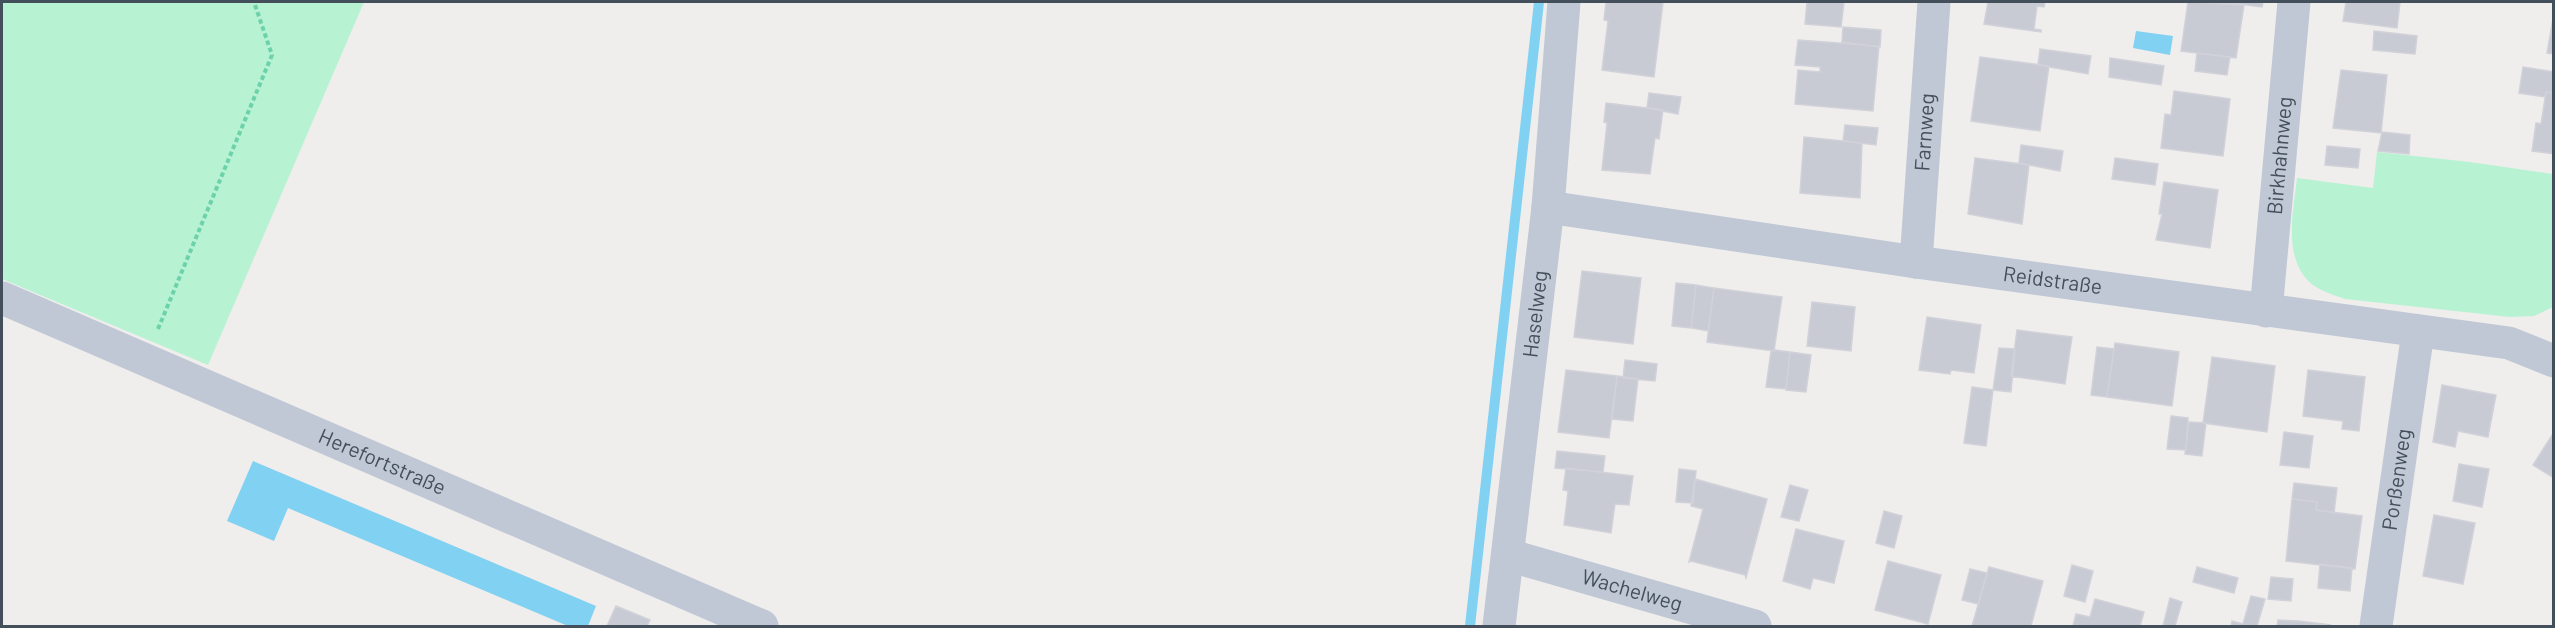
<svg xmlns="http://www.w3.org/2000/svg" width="2555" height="628" font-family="Barlow,sans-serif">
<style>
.green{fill:#b7f2d3}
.water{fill:#81d1f2}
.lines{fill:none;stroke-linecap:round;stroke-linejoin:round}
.stream{stroke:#81d1f2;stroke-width:10}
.building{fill:#c8cbd4;stroke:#d1d2d9;stroke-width:1.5}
.path{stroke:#6dd2a9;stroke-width:4;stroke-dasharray:4.5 3;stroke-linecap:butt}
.minor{stroke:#bfc8d4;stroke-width:33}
.labels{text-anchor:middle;stroke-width:4.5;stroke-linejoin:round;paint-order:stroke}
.street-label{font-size:21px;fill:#444f5c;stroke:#fff}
</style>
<rect width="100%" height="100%" fill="#f0eded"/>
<path class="green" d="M2,2H364L208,365L2,279Z
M2377,152L2470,162L2553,174V307L2534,316L2510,317L2345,299C2331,294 2313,289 2304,276C2284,249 2294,207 2297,178L2373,188Z"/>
<path class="water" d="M2136,31L2173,36L2170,55L2133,48Z
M253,461L596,606L588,626H568L288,508L274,541L227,521Z"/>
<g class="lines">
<path class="stream" d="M1470,626L1539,2"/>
</g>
<path class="building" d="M1606,2H1663L1654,77L1602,70L1608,21L1604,20Z
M1807,2H1844L1841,27L1805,24Z
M1988,2H2045L2044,7L2037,6L2034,29L2041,30V32L1984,24Z
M2188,2L2244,5L2236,58L2181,51Z
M2223,2H2263L2262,7Z
M2346,2H2400L2397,28L2343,21Z
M2554,13V54L2547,53Z
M1843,27L1881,30L1880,47L1842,42Z
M2374,31L2417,36L2415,54L2373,50Z
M1798,40L1879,46L1873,111L1795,104L1798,70L1820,72V67L1795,65Z
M2040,49L2091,56L2088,74L2038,65Z
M2197,53L2230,57L2227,75L2195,71Z
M1980,57L2049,66L2040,131L1971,121Z
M2110,58L2164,66L2161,85L2109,77Z
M2523,67L2554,72V93L2546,92L2545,97L2519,93Z
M2341,70L2387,75L2381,133L2333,128Z
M2174,91L2230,99L2223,156L2161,148L2165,114L2171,115Z
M2546,92L2554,93V154L2532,151L2536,123L2541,124Z
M1649,93L1681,97L1678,114L1647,108Z
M1606,103L1663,110L1659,139L1655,138L1650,174L1602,170L1607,123L1604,122Z
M1845,125L1878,128L1876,145L1843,141Z
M2382,132L2410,135L2409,154L2378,151Z
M1804,137L1862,143L1860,198L1800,193Z
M2021,145L2063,151L2060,171L2019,163Z
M2327,146L2360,149L2358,168L2325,165Z
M1975,158L2029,165L2022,224L1968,214Z
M2115,158L2158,164L2155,185L2112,179Z
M2164,182L2218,190L2210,248L2156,240L2162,214H2159Z
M1582,271L1641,278L1633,344L1574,337Z
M1676,283L1696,285L1691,328L1672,326Z
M1696,285L1714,288L1708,331L1691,328Z
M1714,288L1782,297L1774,351L1707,342Z
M1812,302L1855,307L1851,351L1807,346Z
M1927,317L1981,325L1974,373L1951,370L1950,374L1919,370Z
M2017,330L2072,337L2065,384L2011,376Z
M2115,343L2179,352L2172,406L2107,397Z
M2097,347L2114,349L2107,397L2091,395Z
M1999,348L2015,349L2011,392L1993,390Z
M1775,350L1790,352L1786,389L1766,387L1771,351Z
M1790,352L1811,355L1806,392L1786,390Z
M2212,357L2275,366L2267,432L2203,423Z
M1625,360L1657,364L1655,381L1623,378Z
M1566,370L1617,376L1609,438L1558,432Z
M2308,370L2365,377L2359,431L2342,429L2343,421L2303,416Z
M1617,376L1638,379L1633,421L1612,419Z
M2442,385L2496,395L2488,437L2458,431L2455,447L2433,442Z
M1972,387L1993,390L1986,446L1964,443Z
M2171,416L2188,418L2186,450L2167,449Z
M2189,422L2206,423L2202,456L2185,454Z
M2284,432L2313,436L2309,468L2280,465Z
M2554,432V478L2533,465Z
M1557,451L1605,456L1603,472L1555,468Z
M2459,464L2489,469L2482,507L2453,501Z
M1566,468L1633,476L1629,505L1615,504L1611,533L1564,525L1568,491L1563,490Z
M1679,469L1696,471L1693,503L1676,502Z
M1695,479L1767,499L1746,578L1745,575L1691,561L1689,562L1703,509L1691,506Z
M2294,483L2337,488L2334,513L2316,510L2317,502L2292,499Z
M1790,485L1808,490L1799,521L1781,517Z
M2292,499L2317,502L2316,510L2362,516L2355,569L2286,561Z
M1884,511L1902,516L1894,548L1876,543Z
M2434,515L2475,523L2463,584L2423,576Z
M1796,529L1844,541L1834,583L1813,578L1810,589L1783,581Z
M1888,561L1941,575L1928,624L1875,610Z
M2320,564L2352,568L2350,591L2318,588Z
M2072,565L2093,571L2085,602L2064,596Z
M1989,567L2043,581L2031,626H1972Z
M2197,567L2238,578L2234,593L2193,582Z
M1970,569L1987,573L1978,604L1962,600Z
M2271,577L2293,579L2291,601L2268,599Z
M2251,596L2265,599L2257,626H2231L2232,621L2243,624Z
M2170,598L2182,602L2175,626H2163Z
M2095,599L2144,612L2140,626H2073L2076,614L2090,617Z
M616,606L650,620L647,626H607Z
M2278,620L2299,621L2331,625L2277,626Z"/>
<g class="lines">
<path class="path" d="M158,329L272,55L254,2"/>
<g class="minor">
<path id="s1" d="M1548,207L1916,262L2509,343L2554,361"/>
<path id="s2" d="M1916,262L1934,2"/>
<path id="s3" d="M2,298L762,626"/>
<path id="s4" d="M2266,311L2294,2"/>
<path id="s5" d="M1508,555L1755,626"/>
<path id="s6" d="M1499,626L1548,207L1564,2"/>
<path id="s7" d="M2376,626L2418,332"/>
</g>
</g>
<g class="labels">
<g class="street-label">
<text dy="7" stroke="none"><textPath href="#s2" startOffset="130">Farnweg</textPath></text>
<text dy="7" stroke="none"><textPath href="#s4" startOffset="156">Birkhahnweg</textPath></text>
<text dy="7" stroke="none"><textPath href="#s1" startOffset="510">Reidstraße</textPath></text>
<text dy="7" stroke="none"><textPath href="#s6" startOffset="314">Haselweg</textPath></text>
<text dy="7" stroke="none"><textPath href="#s3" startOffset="414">Herefortstraße</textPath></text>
<text dy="7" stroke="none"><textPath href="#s7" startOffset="148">Porßenweg</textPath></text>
<text dy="7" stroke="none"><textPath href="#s5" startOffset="129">Wachelweg</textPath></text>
</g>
</g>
<rect width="2555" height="628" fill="none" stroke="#444f5c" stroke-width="6"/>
</svg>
